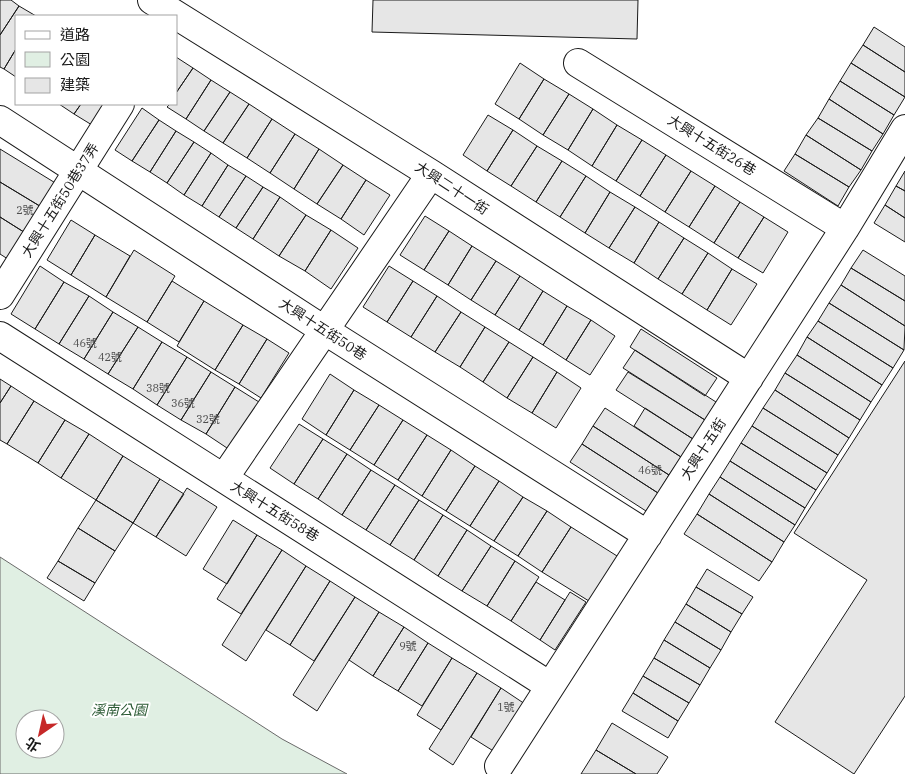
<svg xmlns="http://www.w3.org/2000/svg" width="905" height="774" font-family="'IBM Plex Serif','Noto Sans TC',serif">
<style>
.green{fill:#e0efe3;stroke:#6a6a6a;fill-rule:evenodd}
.building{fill:#e6e6e6;stroke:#1a1a1a}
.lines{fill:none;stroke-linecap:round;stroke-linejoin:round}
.minor-casing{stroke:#1a1a1a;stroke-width:30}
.minor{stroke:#fff;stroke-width:28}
.labels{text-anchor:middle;stroke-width:4;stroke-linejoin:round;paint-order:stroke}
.number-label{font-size:11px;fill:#4d4d4d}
.street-label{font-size:14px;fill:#1a1a1a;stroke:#fff}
.park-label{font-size:14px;font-style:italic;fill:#2b5a34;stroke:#fff}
</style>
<rect width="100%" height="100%" fill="#fff"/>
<path class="green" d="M0,557L282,739L347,774H0ZM25,719H55V749H25Z"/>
<path class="building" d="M0,0H11L19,6L0,35Z
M373,0H638L637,39L372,32Z
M19,6L36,16H16V49L4,69L0,67V35Z
M874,27L905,47V72L863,45Z
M863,45L905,72V97L851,63Z
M16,49V77L4,69Z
M176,57L193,68L176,93Z
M520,63L544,79L519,119L495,104Z
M851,63L905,97L894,115L840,81Z
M193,68L211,80L186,119L167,107L170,104H176V93Z
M544,79L569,94L543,135L519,119Z
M211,80L230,92L204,131L186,119Z
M840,81L894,115L883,134L829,99Z
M230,92L249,104L223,143L204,131Z
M569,94L593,109L568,150L543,135Z
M829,99L883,134L872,151L818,118Z
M59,104H81L74,114Z
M81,104H105L92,125L74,114Z
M249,104L272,119L247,158L223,143Z
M142,108L159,120L132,161L115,150Z
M593,109L617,125L592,166L568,150Z
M488,115L513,130L487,171L463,155Z
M818,118L872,151L861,170L806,135Z
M272,119L295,134L270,173L247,158Z
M159,120L176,131L150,172L132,161Z
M617,125L642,140L616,181L592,166Z
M513,130L537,146L511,186L487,171Z
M176,131L194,142L167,183L150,172Z
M295,134L319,149L294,189L270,173Z
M806,135L861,170L849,187L795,154Z
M642,140L666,155L640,196L616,181Z
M194,142L211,153L184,195L167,183Z
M537,146L562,161L536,202L511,186Z
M0,149L57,184L43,208L0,182Z
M319,149L343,165L317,204L294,189Z
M211,153L228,165L202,206L184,195Z
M795,154L849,187L838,206L784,171Z
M666,155L691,171L665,212L640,196Z
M562,161L586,176L560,217L536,202Z
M228,165L246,176L219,217L202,206Z
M343,165L366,180L341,219L317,204Z
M691,171L715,186L689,227L665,212Z
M905,171V191L896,186Z
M246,176L263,187L236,228L219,217Z
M586,176L610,192L585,233L560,217Z
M366,180L390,195L364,235L341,219Z
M0,182L43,208L27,234L0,217Z
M715,186L740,202L714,243L689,227Z
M896,186L905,191V218L885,205Z
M263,187L280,197L253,239L236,228Z
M610,192L635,207L609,248L585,233Z
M280,197L306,215L279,256L253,239Z
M740,202L764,217L738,258L714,243Z
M885,205L905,218V242L874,223Z
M635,207L659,222L634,263L609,248Z
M306,215L331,230L305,271L279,256Z
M425,216L449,231L424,270L400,255Z
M0,217L27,234L11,261L0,254Z
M764,217L788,232L763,273L738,258Z
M71,220L95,235L71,275L47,260Z
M659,222L684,238L658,279L634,263Z
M331,230L358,248L331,289L305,271Z
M449,231L472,246L448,285L424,270Z
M95,235L130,256L106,297L71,275Z
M684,238L708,253L682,294L658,279Z
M472,246L496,261L471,300L448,285Z
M134,250L175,276L147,322L106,297Z
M863,250L905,276V301L851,268Z
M708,253L732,269L707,310L682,294Z
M496,261L520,276L495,315L471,300Z
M40,266L64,282L35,329L11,314Z
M389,266L413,281L387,322L363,307Z
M851,268L905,301V326L841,285Z
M732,269L757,284L731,325L707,310Z
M520,276L543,291L519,330L495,315Z
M172,281L204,301L179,342L147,322Z
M413,281L437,296L411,337L387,322Z
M64,282L89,296L59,344L35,329Z
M841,285L905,326L904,350L829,303Z
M543,291L567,306L543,345L519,330Z
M89,296L113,312L84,359L59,344Z
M437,296L461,312L435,352L411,337Z
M204,301L243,325L215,370L177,346Z
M829,303L904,350L893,368L818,321Z
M567,306L591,320L566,360L543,345Z
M113,312L138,327L108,374L84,359Z
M461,312L485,327L460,367L435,352Z
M591,320L615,336L590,375L566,360Z
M818,321L893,368L882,385L807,337Z
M243,325L267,339L239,384L215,370Z
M138,327L162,342L133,389L108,374Z
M485,327L509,342L483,382L460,367Z
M641,329L717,378L705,396L630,347Z
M807,337L882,385L871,402L797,355Z
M267,339L289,353L261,398L239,384Z
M162,342L187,357L157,405L133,389Z
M509,342L533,357L507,398L483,382Z
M635,350L716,402L705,420L623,368Z
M797,355L871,402L860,420L785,373Z
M187,357L211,372L181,420L157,405Z
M533,357L557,372L532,413L507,398Z
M905,361V696L854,774L775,722L867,580L794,533Z
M211,372L235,387L206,434L181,420Z
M557,372L581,388L556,428L532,413Z
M628,372L705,420L693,439L616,390Z
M785,373L860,420L849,438L775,390Z
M330,374L354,390L326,435L302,419Z
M0,379L11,386L0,403Z
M11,386L34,401L7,444L0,440V403Z
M235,387L259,402L230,450L206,434Z
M354,390L379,405L350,450L326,435Z
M775,390L849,438L838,455L763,408Z
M34,401L65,420L38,463L7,444Z
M379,405L403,420L374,465L350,450Z
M605,408L681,457L669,475L593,426Z
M645,408L693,439L681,457L634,426Z
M763,408L838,455L827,473L752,426Z
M65,420L89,434L61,478L38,463Z
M403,420L427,435L398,480L374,465Z
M299,424L323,439L294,484L270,468Z
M593,426L669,475L658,493L582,444Z
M752,426L827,473L816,490L741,443Z
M89,434L123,456L96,500L61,478Z
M427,435L451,450L422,496L398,480Z
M323,439L347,454L318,499L294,484Z
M741,443L816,490L805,508L730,461Z
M582,444L658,493L646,511L570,462Z
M451,450L475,466L446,511L422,496Z
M347,454L371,470L342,515L318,499Z
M123,456L160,479L133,523L96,500Z
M730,461L805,508L795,525L720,477Z
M475,466L499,481L470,526L446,511Z
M371,470L395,485L366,530L342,515Z
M720,477L795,525L784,542L709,494Z
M160,479L184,494L156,537L133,523Z
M499,481L523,497L494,541L470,526Z
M395,485L419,500L390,545L366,530Z
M187,488L217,507L186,556L156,537Z
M709,494L784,542L772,562L697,514Z
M523,497L547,511L518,556L494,541Z
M96,500L133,523L115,551L78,528Z
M419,500L443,515L414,560L390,545Z
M547,511L571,527L542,572L518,556Z
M697,514L772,562L759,581L684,534Z
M443,515L467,530L438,576L414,560Z
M233,520L257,535L227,584L203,569Z
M571,527L625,561L597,606L542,572Z
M78,528L115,551L95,583L58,561Z
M467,530L491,546L462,591L438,576Z
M257,535L282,550L241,614L217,599Z
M491,546L515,561L487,606L462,591Z
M282,550L306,566L246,661L222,645Z
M58,561L95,583L84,601L47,578Z
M515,561L539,577L511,621L487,606Z
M306,566L330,581L290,645L266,630Z
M707,569L753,597L742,614L696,587Z
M330,581L355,597L314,661L290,645Z
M536,582L565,600L540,640L511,621Z
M696,587L742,614L731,632L686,604Z
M570,592L586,602L555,650L540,640Z
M355,597L379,612L317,711L293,695Z
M686,604L731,632L721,650L675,622Z
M379,612L404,627L373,676L349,660Z
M675,622L721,650L710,668L664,640Z
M404,627L428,643L398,691L373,676Z
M664,640L710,668L700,685L654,658Z
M428,643L452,658L422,706L398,691Z
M452,658L477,673L441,730L417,715Z
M654,658L700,685L689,703L643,676Z
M477,673L501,688L453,765L429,749Z
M643,676L689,703L678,721L633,693Z
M501,688L525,704L495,752L471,737Z
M633,693L678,721L668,738L622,711Z
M612,723L668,757L657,774H636L596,750Z
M596,750L636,774H581Z"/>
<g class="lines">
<defs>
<path id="minor" d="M152,0L431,174L749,378
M578,63L845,228
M0,120L324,330L648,535
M0,295L120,104
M0,336L550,686
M224,478L431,174
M499,766L845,228L905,129"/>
</defs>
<use href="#minor" class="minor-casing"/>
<use href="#minor" class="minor"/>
</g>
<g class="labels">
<g class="number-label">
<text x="25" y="214">2號</text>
<text x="85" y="347">46號</text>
<text x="110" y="361">42號</text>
<text x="158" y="392">38號</text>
<text x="183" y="407">36號</text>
<text x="208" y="423">32號</text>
<text x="650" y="474">46號</text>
<text x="408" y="650">9號</text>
<text x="506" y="711">1號</text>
</g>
<g class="street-label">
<text transform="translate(712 145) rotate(32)" y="5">大興十五街26巷</text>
<text transform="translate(452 188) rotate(33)" y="5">大興二十一街</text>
<text transform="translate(60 200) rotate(-58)" y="5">大興十五街50巷37弄</text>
<text transform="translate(323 329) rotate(33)" y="5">大興十五街50巷</text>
<text transform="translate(703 449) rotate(-57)" y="5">大興十五街</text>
<text transform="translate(275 511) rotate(32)" y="5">大興十五街58巷</text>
</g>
<g class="park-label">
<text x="119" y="715">溪南公園</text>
</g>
</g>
<rect x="15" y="15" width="162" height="90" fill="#ffffff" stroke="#a3a3a3"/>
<rect x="25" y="31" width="25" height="8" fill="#ffffff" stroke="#a3a3a3"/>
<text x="60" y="40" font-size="15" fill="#1a1a1a">道路</text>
<rect x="25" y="52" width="25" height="15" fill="#e0efe3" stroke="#a3a3a3"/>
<text x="60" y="65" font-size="15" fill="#1a1a1a">公園</text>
<rect x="25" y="78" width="25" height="15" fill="#e6e6e6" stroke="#a3a3a3"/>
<text x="60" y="90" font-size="15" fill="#1a1a1a">建築</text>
<g transform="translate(40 734) rotate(214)"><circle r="24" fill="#ffffff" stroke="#a3a3a3"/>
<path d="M0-4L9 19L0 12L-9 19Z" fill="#c62828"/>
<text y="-8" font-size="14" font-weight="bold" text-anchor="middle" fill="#1a1a1a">北</text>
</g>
</svg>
